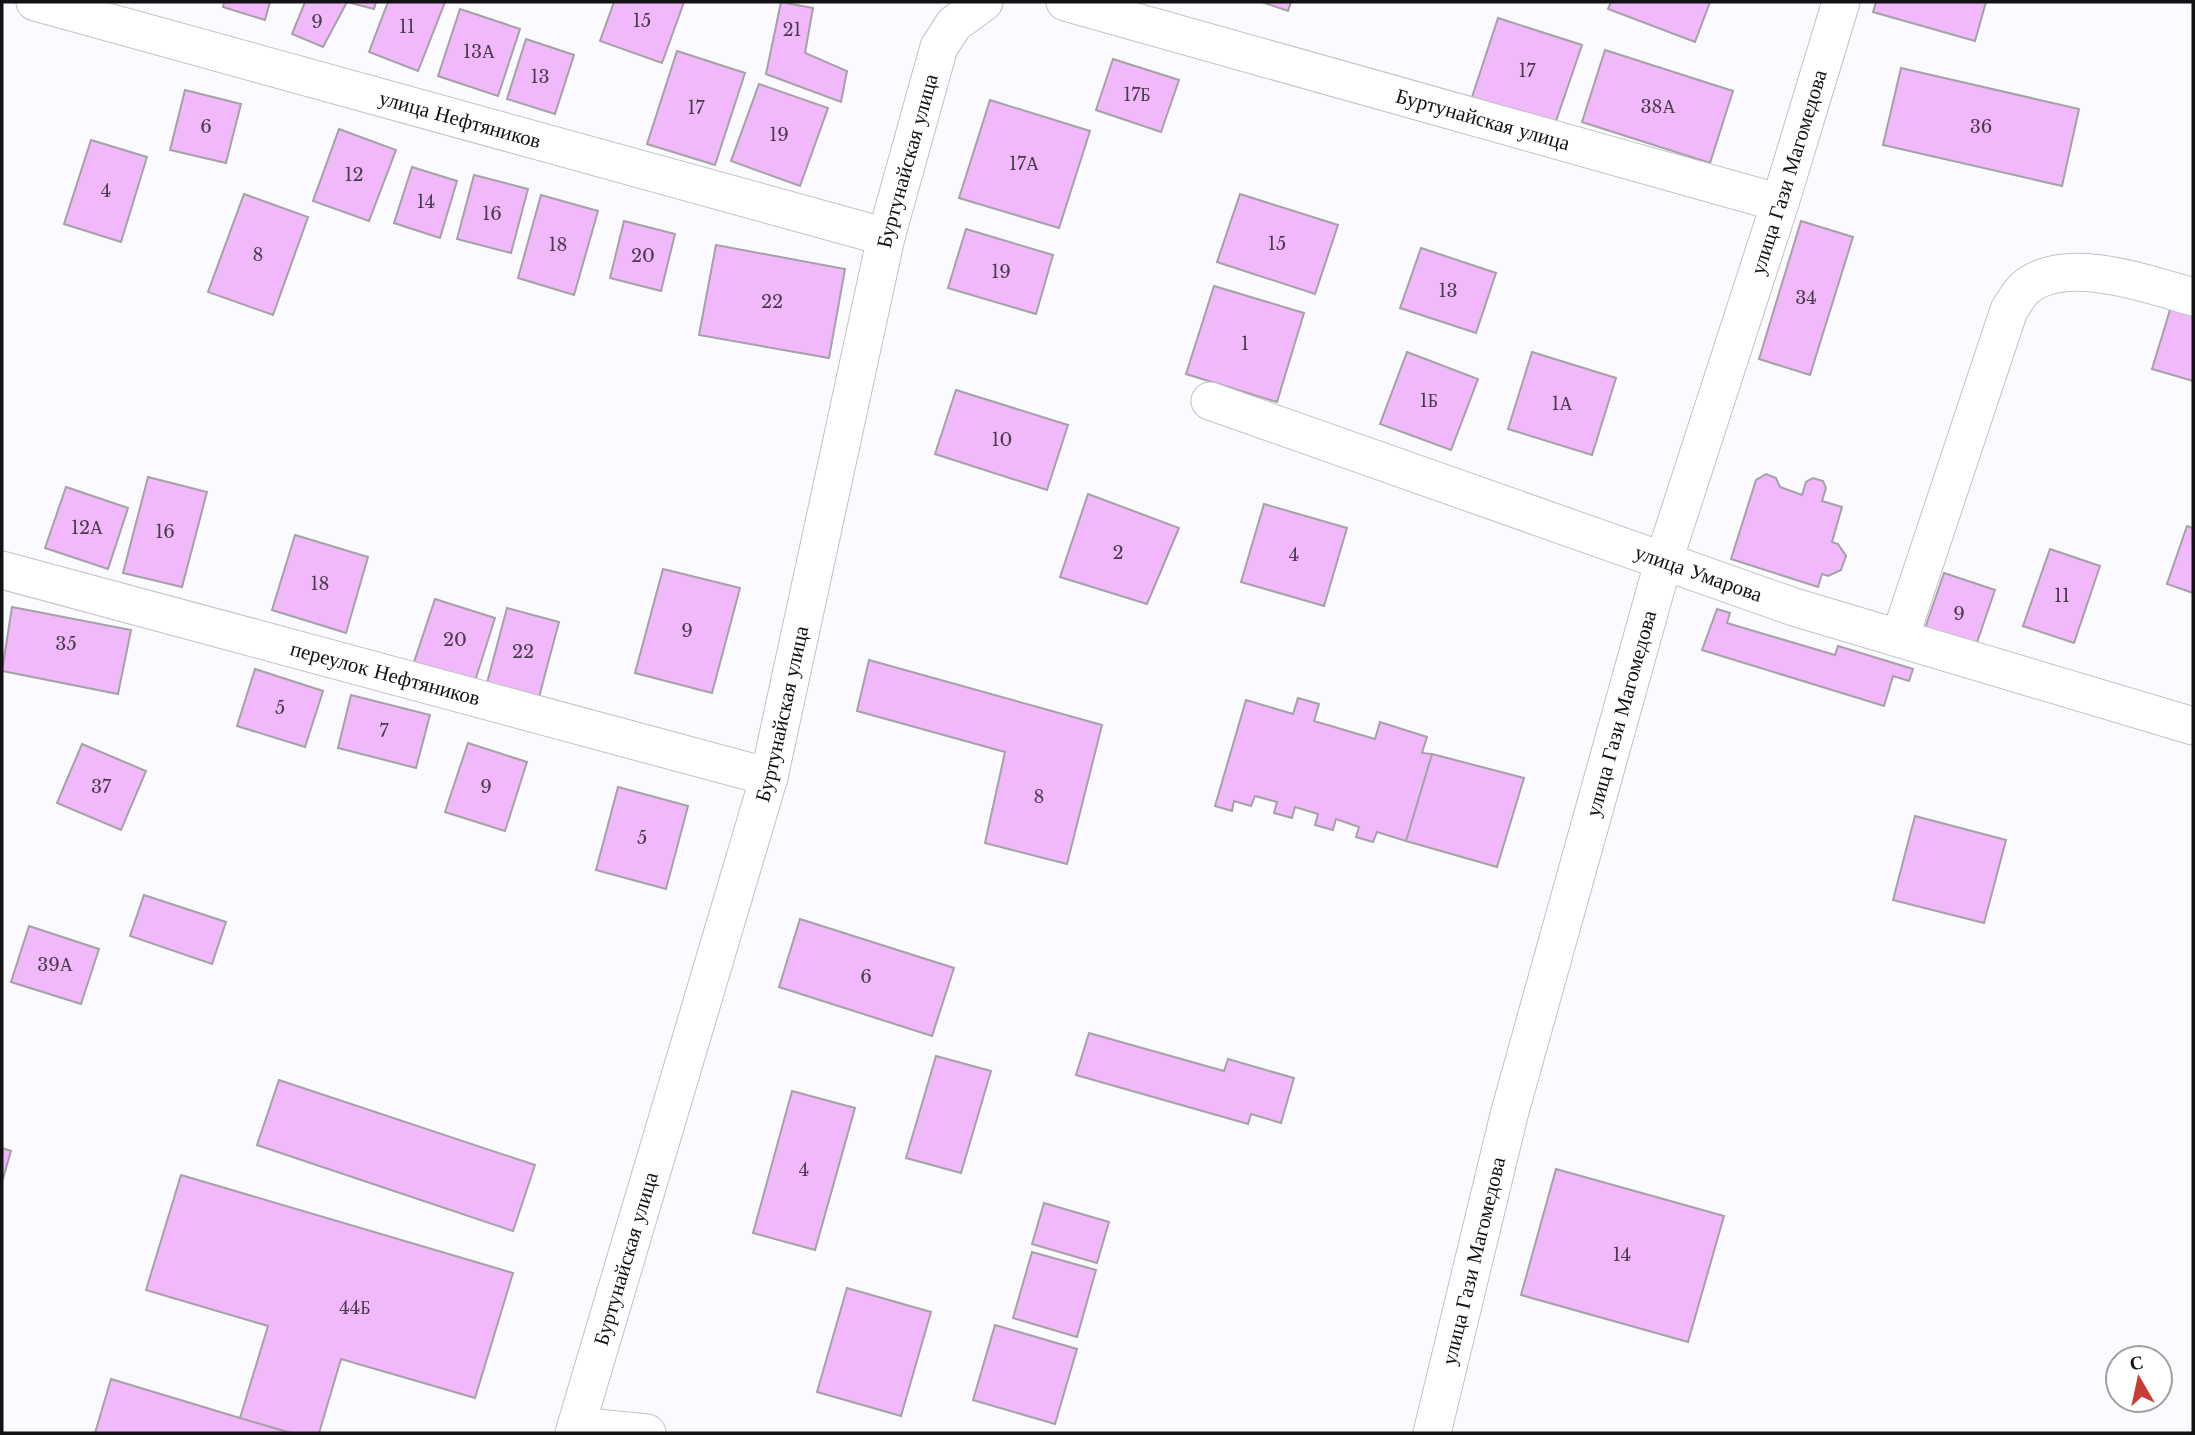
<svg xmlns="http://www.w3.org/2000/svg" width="2195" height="1435" font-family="'Libre Baskerville',serif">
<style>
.building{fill:#f1b9fb;stroke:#a5a2a5;stroke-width:2}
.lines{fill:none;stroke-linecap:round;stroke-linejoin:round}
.minor-casing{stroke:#c3c2c6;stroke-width:39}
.minor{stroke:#fff;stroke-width:37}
.labels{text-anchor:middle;stroke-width:6;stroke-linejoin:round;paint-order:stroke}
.number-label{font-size:18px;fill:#4a3b4d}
.street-label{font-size:21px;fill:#121113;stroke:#fff}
</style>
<rect width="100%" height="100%" fill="#fbfafe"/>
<path class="building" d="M224,2H270L265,20L223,7Z
M305,2H376L374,9L347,2L323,47L292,34Z
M388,2H445L418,71L369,52Z
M614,2H684L662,63L600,41Z
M781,2L813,8L805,53L847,71L841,102L766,74Z
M1262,2H1291L1288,11Z
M1611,2H1710L1695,42L1608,9Z
M1876,2H1986L1975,41L1873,12Z
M460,9L520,29L498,96L438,76Z
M1498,18L1582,45L1555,124L1472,97Z
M526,39L574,55L555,114L507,99Z
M1605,50L1733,91L1710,163L1582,122Z
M677,51L745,73L715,165L647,144Z
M1113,59L1179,80L1161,132L1096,110Z
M1901,68L2079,109L2062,186L1883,145Z
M759,84L828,108L800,186L731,161Z
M185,90L241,104L226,163L170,150Z
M990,100L1090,131L1059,228L959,198Z
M339,129L396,150L369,221L313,201Z
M91,140L147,157L121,242L64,224Z
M412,167L457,181L440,238L394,223Z
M474,175L528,189L511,253L457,239Z
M244,194L308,217L273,315L208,292Z
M1240,194L1338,225L1315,294L1217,262Z
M541,195L598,211L574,295L518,278Z
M624,221L675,234L661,291L610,278Z
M1801,221L1853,237L1810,375L1759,359Z
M966,229L1053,255L1036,314L948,288Z
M716,245L845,269L829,358L699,335Z
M1421,248L1496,273L1476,333L1400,308Z
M1214,286L1304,313L1277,402L1186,374Z
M2173,300L2193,306V381L2152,369Z
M1407,352L1478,379L1451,450L1380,424Z
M1532,352L1616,378L1592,455L1508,429Z
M956,390L1068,425L1047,490L935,454Z
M1766,474L1776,478L1780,487L1802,495L1806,482L1813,478L1823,481L1826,488L1822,501L1842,507L1832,542L1838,544L1846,556L1841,570L1828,576L1822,574L1818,587L1731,559L1756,480Z
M148,477L207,492L182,587L123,573Z
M66,487L128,508L108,569L45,548Z
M1088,494L1179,528L1147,604L1060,577Z
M1264,504L1347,528L1324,606L1241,582Z
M2187,526L2193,528V593L2167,584Z
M295,535L368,557L346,633L272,610Z
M2050,549L2100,566L2074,643L2023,626Z
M663,569L740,588L712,693L635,673Z
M1944,573L1995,590L1973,654L1922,637Z
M435,599L495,618L475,681L414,662Z
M12,607L131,630L118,694L2,671Z
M507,608L559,622L539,697L487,683Z
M1717,609L1730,613L1727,623L1835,655L1838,646L1913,669L1909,681L1893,676L1884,706L1702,650Z
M869,660L1102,725L1067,864L985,843L1005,752L857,711Z
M255,669L323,691L305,747L237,726Z
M351,695L430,715L416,768L338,748Z
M1298,698L1319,704L1314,721L1375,739L1380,722L1427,737L1422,753L1432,754L1406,841L1377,832L1373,842L1356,837L1359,827L1336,819L1333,830L1315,825L1318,814L1295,807L1292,818L1274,813L1277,802L1255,796L1251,806L1234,801L1232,811L1215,806L1246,700L1293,714Z
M468,743L527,762L505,831L445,812Z
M82,744L146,771L121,830L57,803Z
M1432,754L1524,778L1497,867L1406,841Z
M618,787L688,806L666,889L596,870Z
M1915,816L2006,840L1984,923L1893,900Z
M144,895L226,922L212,964L130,936Z
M800,919L954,968L932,1036L779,987Z
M29,926L99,949L81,1004L11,982Z
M1089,1033L1224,1071L1228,1059L1294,1078L1281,1123L1251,1114L1248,1124L1076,1075Z
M936,1056L991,1071L961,1173L906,1158Z
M279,1080L535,1165L513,1231L257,1145Z
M792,1091L855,1108L815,1250L753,1233Z
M2,1148L11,1151L2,1182Z
M1556,1169L1724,1216L1688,1342L1521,1295Z
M181,1175L513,1273L475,1398L341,1359L319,1433H291L240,1418L268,1326L146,1290Z
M1044,1203L1109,1222L1097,1263L1032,1244Z
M1032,1252L1096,1270L1077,1337L1013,1318Z
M847,1288L931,1312L901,1416L817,1392Z
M995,1325L1077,1349L1055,1424L973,1400Z
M111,1379L240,1418L291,1433H95Z"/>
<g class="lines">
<defs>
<g id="minor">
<path id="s1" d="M35,2L886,237"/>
<path id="s2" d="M1065,2L1780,203"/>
<path id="s3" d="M1210,401L1794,607L2193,726"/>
<path id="s4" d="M2,570L769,777"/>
<path d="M1900,637L2009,310C2014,303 2019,293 2025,288C2065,254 2148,284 2193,297"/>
<path d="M577,1426L647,1433"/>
<path id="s5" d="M574,1433L769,777L886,237L939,47L954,24L984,2"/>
<path id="s6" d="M1432,1433L1509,1115L1663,563L1780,203L1841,2"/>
</g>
</defs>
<use href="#minor" class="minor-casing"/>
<use href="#minor" class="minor"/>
</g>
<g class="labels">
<g class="number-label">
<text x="642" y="27">15</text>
<text x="317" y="28">9</text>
<text x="407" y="33">11</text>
<text x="792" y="36">21</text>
<text x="479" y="58">13А</text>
<text x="1527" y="77">17</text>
<text x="540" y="83">13</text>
<text x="1137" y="101">17Б</text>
<text x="1658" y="113">38А</text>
<text x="696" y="114">17</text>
<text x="206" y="133">6</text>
<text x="1981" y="133">36</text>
<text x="779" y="141">19</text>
<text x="1024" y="170">17А</text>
<text x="354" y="181">12</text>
<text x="106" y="197">4</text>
<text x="426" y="208">14</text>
<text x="492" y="220">16</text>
<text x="1277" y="250">15</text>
<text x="558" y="251">18</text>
<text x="258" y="261">8</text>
<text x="643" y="262">20</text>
<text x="1001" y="278">19</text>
<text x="1448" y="297">13</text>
<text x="1806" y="304">34</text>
<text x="772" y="308">22</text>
<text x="1245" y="350">1</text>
<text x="1429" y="407">1Б</text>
<text x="1562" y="410">1А</text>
<text x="1002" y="446">10</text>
<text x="87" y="534">12А</text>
<text x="165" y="538">16</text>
<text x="1118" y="559">2</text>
<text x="1294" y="561">4</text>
<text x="320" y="590">18</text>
<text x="2062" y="602">11</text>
<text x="1959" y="620">9</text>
<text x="687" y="637">9</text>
<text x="455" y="646">20</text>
<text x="66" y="650">35</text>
<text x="523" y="658">22</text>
<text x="280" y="714">5</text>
<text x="384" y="737">7</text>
<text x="101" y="793">37</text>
<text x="486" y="793">9</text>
<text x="1039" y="803">8</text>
<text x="642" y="844">5</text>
<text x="55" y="971">39А</text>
<text x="866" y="983">6</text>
<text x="804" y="1176">4</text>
<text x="1622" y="1261">14</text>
<text x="355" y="1314">44Б</text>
</g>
<g class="street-label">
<text dy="7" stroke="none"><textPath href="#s1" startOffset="441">улица Нефтяников</textPath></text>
<text dy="7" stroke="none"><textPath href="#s2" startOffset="434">Буртунайская улица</textPath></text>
<text dy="7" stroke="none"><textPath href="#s5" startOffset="1316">Буртунайская улица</textPath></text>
<text dy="7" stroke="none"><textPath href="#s6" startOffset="1311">улица Гази Магомедова</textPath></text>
<text dy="7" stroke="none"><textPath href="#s3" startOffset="518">улица Умарова</textPath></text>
<text dy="7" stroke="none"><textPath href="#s4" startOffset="397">переулок Нефтяников</textPath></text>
<text dy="7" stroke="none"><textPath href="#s5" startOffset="749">Буртунайская улица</textPath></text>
<text dy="7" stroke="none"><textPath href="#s6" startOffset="744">улица Гази Магомедова</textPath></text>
<text dy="7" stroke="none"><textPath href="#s5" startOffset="182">Буртунайская улица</textPath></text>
<text dy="7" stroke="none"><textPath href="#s6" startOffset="177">улица Гази Магомедова</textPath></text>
</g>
</g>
<rect width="2195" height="1435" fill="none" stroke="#121113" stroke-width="7"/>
<g transform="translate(2139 1379) rotate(351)"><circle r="33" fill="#ffffff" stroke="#a0a0a1" stroke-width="2"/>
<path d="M0-5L12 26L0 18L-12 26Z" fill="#c93b35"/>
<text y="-10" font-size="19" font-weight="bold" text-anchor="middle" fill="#121113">С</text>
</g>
</svg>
